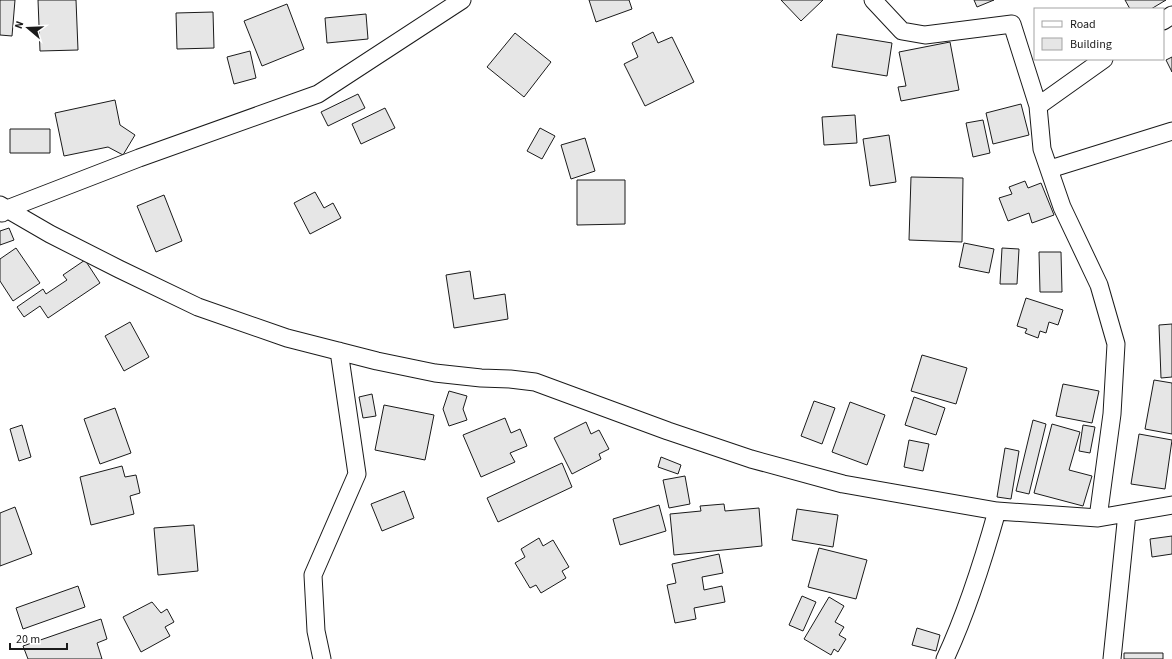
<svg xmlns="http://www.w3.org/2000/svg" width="1172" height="659" font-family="'Source Sans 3',sans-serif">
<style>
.building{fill:#e6e6e6;stroke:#1a1a1a}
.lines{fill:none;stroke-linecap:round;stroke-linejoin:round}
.street-casing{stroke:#1a1a1a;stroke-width:19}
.street{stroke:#fff;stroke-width:17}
</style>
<rect width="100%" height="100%" fill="#fff"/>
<path class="building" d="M0,0H15L12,36L0,35Z
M38,0H76L78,50L40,51Z
M589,0H629L632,9L596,22Z
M781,0H823L801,21Z
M974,0H994L977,7Z
M1125,0H1166L1151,9H1130Z
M287,4L304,49L262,66L244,21Z
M213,12L214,48L177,49L176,13Z
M366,14L368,39L327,43L325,18Z
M653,32L658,43L672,37L694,82L645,106L624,64L638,57L632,43Z
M515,33L551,62L524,97L487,67Z
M837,34L892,43L887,76L832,67Z
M950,42L959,90L901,101L898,87L906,86L899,52Z
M250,51L256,78L234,84L227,57Z
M1172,57V72L1166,60Z
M358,94L365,108L328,126L321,112Z
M115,100L120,125L135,135L123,155L108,147L64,156L55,113Z
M1021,104L1029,135L993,144L986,113Z
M385,108L395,128L361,144L352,124Z
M855,115L857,143L824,145L822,117Z
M983,120L990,153L973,157L966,123Z
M540,128L555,136L542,159L527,151Z
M10,129H50V153H10Z
M889,135L896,182L870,186L863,139Z
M585,138L595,171L571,179L561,145Z
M911,177L963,178L962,242L909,240Z
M577,180H625V224L577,225Z
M1025,181L1028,188L1041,183L1054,215L1032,223L1029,213L1008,221L999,198L1012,194L1009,187Z
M315,192L324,208L333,203L341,218L310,234L294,203Z
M164,195L182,241L156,252L137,206Z
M9,228L14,240L0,245V231Z
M964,243L994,249L989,273L959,267Z
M16,248L40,283L13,301L0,281V259Z
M1002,248L1019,249L1017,284H1000Z
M1039,252H1061L1062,292H1040Z
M85,260L100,283L48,318L40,306L24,317L17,307L43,289L46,294L67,280L63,275Z
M470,271L474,299L505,294L508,319L454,328L446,275Z
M1026,298L1063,310L1058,325L1049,322L1046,333L1040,331L1038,338L1025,333L1027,329L1017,326Z
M130,322L149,357L124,371L105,336Z
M1172,324V377L1161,378L1159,325Z
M922,355L967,368L956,404L911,391Z
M1154,380L1172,383V434L1145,429Z
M1063,384L1099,391L1092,423L1056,416Z
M449,391L467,396L463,409L467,420L449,426L443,409Z
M372,394L376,416L363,418L359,397Z
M914,397L945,408L936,435L905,425Z
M814,401L835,408L822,444L801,436Z
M850,402L885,415L867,465L832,452Z
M384,405L434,415L425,460L375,450Z
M115,408L131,453L100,464L84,419Z
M505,418L511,433L520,429L527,446L510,453L515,462L481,477L463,435Z
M1033,420L1046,424L1029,494L1016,491Z
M586,422L591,434L599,430L609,449L599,454L601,459L572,474L554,438Z
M1052,424L1080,432L1069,470L1092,476L1083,506L1034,493Z
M22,425L31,457L19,461L10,429Z
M1083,425L1095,427L1090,453L1079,451Z
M1139,434L1172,440L1165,489L1131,484Z
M909,440L929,444L923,471L904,467Z
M1005,448L1019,451L1011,499L997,497Z
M661,457L681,465L678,474L658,467Z
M562,463L572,487L498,522L487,498Z
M122,466L125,477L136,475L140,493L130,496L134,514L91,525L80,477Z
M685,476L690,504L669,508L663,480Z
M404,491L414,518L382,531L371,504Z
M724,504L725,511L759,508L762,546L674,555L670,514L701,511L700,506Z
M659,505L666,531L620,545L613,519Z
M15,507L32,554L0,566V513Z
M797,509L838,515L833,547L792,540Z
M194,525L198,571L158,575L154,528Z
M1172,536V554L1152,557L1150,539Z
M539,538L543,546L553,540L569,567L562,571L566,578L541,593L536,585L530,588L515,563L525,557L521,549Z
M819,548L867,560L856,599L808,587Z
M719,554L723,573L702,577L704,590L722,586L725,602L694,608L696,619L675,623L667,585L676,583L672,564Z
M78,586L85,607L23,629L16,608Z
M802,596L816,602L803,631L789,625Z
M829,597L844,606L835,622L844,627L839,635L846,639L838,652L834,649L831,655L804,639Z
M152,602L161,613L167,609L174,622L165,627L170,636L141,652L123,617Z
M101,619L107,639L97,643L102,659H28L23,646Z
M917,628L940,635L936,651L912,645Z
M1124,653H1163V659H1124Z"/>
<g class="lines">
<defs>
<path id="street" d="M873,0L902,31L925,35L1012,24L1038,106L1042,149L1062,207L1099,285L1116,344L1112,414L1098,518
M1163,21L1172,15
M1038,106L1104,59
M1050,169L1172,131
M0,205L50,234L119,269L198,307L287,338L377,361L435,373L481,378L510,379L535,382L668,431L751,459L843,484L997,511L1098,518L1172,505
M2,213L7,209L139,158L318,94L462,0
M322,659L316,631L313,575L357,474L339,351
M945,659C967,612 983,561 997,511
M1112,659L1127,513"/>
</defs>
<use href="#street" class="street-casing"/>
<use href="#street" class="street"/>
</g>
<rect x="1034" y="8" width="130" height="52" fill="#ffffff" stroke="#a3a3a3"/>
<rect x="1042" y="21" width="20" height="6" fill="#ffffff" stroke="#a3a3a3"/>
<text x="1070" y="28" font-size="12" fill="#1a1a1a">Road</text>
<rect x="1042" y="38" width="20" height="12" fill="#e6e6e6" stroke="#a3a3a3"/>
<text x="1070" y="48" font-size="12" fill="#1a1a1a">Building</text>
<g transform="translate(28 28) rotate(289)" stroke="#ffffff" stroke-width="3" paint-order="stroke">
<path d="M0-3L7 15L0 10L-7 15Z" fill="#1a1a1a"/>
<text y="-6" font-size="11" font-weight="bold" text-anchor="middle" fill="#1a1a1a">N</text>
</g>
<path d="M10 643v6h57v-6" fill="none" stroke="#1a1a1a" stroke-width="2"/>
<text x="16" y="643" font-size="12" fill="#1a1a1a" stroke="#ffffff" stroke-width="3" paint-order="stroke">20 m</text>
</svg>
